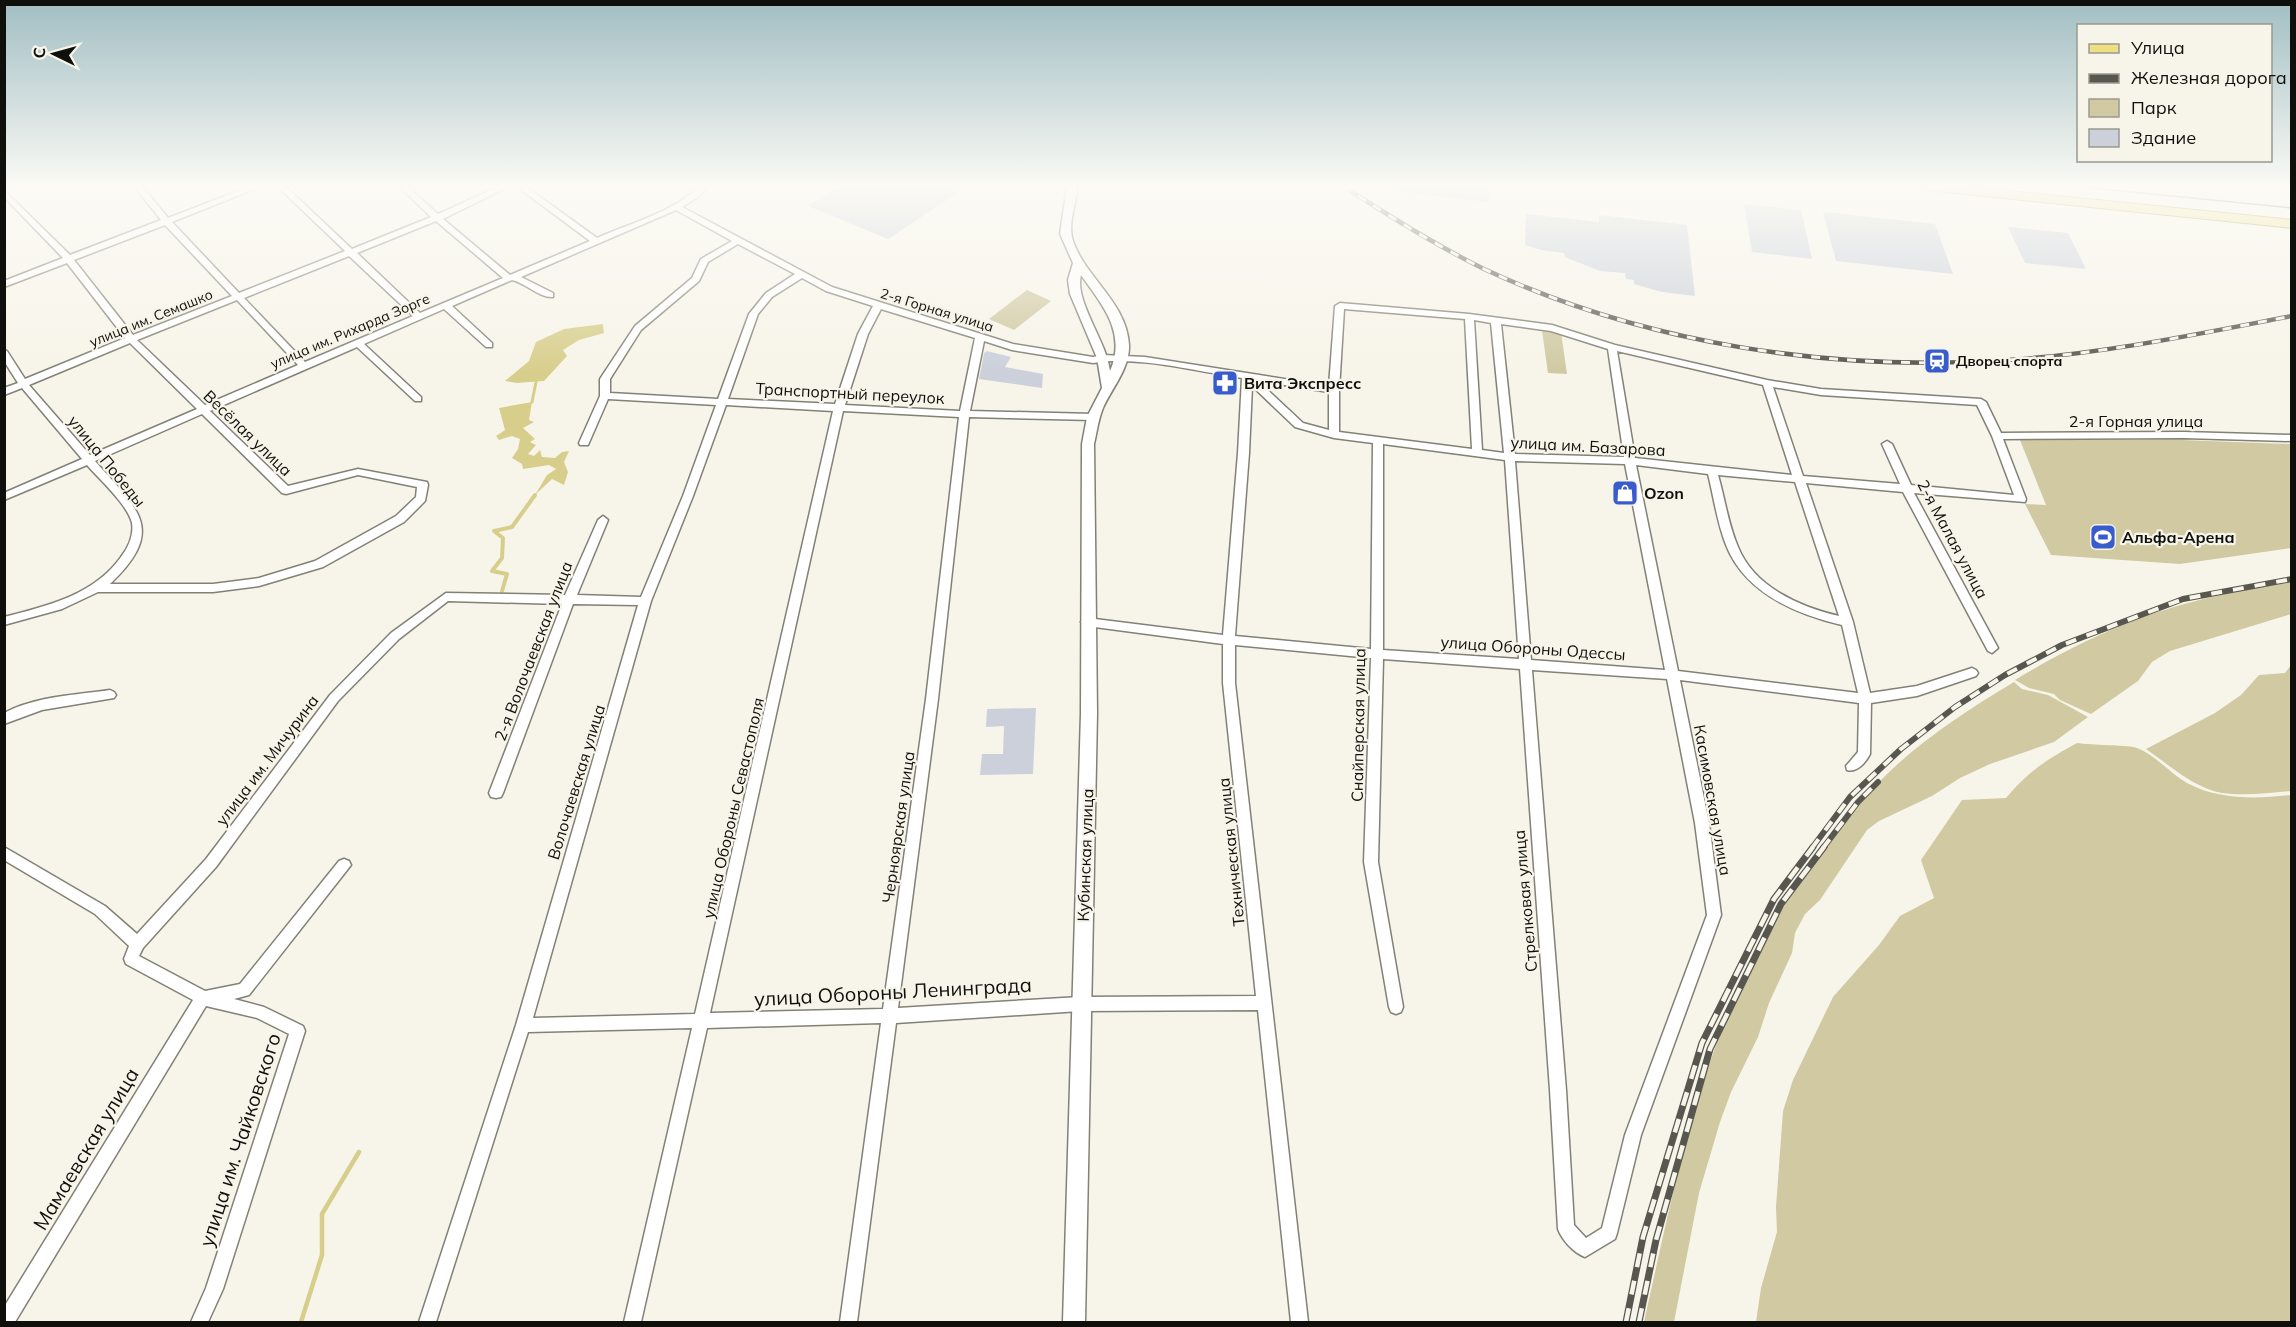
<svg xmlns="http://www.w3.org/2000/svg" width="2296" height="1327" font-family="Mulish,sans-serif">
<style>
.green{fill:#d0c9a2}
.water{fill:#d8ce8c}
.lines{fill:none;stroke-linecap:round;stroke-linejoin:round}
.stream-far2{stroke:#d8ce8c;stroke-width:3}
.stream-far1{stroke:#d8ce8c;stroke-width:4}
.stream{stroke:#d8ce8c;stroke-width:4.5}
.building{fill:#cbd0db}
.minor-casing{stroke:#828176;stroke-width:3}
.tertiary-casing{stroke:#828176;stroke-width:3}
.primary-casing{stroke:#988923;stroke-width:2}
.minor{fill:#fff;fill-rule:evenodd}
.tertiary{fill:#fff;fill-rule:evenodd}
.primary{fill:#eedf83;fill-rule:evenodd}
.tram{stroke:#57564f;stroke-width:1.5}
.rail-far2-casing{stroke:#57564f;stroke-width:4.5}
.rail-far1-casing{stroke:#57564f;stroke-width:6}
.rail-casing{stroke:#57564f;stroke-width:7}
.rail-far2{stroke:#f7f5e9;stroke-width:3;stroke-dasharray:9;stroke-linecap:butt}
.rail-far1{stroke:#f7f5e9;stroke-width:4;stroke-dasharray:11;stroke-linecap:butt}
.rail{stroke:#f7f5e9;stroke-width:4.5;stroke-dasharray:14;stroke-linecap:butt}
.labels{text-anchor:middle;stroke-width:4.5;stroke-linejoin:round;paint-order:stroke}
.far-street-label{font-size:14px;fill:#0f0f0b;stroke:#f7f5e9}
.far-poi-label{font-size:14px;font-weight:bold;fill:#0f0f0b;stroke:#f7f5e9;text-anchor:start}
.poi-label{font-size:16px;font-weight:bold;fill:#0f0f0b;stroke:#f7f5e9;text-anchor:start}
.street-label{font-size:16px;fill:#0f0f0b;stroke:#f7f5e9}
.near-street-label{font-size:20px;fill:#0f0f0b;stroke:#f7f5e9}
</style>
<rect width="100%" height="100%" fill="#f7f5e9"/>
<path class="green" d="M1027,290L1051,301L1014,330L989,319Z
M1542,331L1561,332L1567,374L1548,373Z
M2182,440L2291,444V548L2180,564L2051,555L2025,504L2046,505L2020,440Z
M2291,582V614L2170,651L2152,662L2138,681L2091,714L2060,700L2054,694L2029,688L2015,680C2069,647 2130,618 2192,602C2225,593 2258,588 2291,582Z
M2291,665V791C2269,793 2245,796 2222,793C2194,788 2169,765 2146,749L2215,713L2241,695L2259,675L2285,673Z
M2014,682L2022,689L2048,695L2088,717L2054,742L1990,764L1960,778L1932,796L1879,821L1867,830L1820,900L1805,914L1795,933L1792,953L1769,1003L1758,1037L1731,1092L1720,1122L1699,1193L1674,1322H1644C1665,1228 1684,1133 1717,1042C1752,947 1814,846 1886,775C1924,738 1969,709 2014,682Z
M2077,743C2089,745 2131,745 2137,748C2155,755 2170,773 2187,783C2219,800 2256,799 2291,795V1322H1756L1761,1288L1777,1232L1776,1207L1783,1111L1793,1080L1833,997L1879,945L1900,916L1934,898L1921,860L1962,800L2006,798C2029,771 2046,760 2077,743Z"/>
<path class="water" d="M603,324L604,333L579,340L563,350L567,356L544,381L517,383L505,381L529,361L536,342L564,329Z
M532,402L529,420L534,422L523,428L535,439L530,442L536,445L528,454L534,456L540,450L542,457L555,458L562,452L569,451L564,462L568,472L564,485L552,479L535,495L547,475L556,469L549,465L523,469L522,464L512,458L518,449L520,439L512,436L499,440L496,436L505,430L499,408Z"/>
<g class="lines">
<path class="stream-far2" d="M532,402L536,382"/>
<path class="stream-far1" d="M502,591L507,574L492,571L502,558L503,538L494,531L512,527L535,495"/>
<path class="stream" d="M301,1322L322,1255V1214L359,1152"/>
</g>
<path class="building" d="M841,186H943L959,192L888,239L808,206Z
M1403,186H1490L1488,202L1402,192Z
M1744,204L1801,210L1812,259L1752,252Z
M1823,212L1935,224L1953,274L1836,261Z
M1526,214L1599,222V215L1687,225L1695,296L1662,292L1634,284V280L1626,279L1625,273L1600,271L1565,257L1564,253L1541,250L1525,245Z
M2008,227L2068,233L2086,269L2025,263Z
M987,351L1011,357L1005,367L1043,374L1042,388L979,379L984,353Z
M1036,708L1033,774L980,775L982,754H1003L1004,726L986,727L987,709Z"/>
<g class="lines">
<defs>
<path id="minor" d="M134,186H142L168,218L251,186H262L172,222L239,293L345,251L277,186H285L352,249L431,217L399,186H407L438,214L500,186H510L443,219L510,275L590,241L516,186H525L597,238C631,223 673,212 700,186H708L698,197L682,207L832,287L1013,344L1093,357L1103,355L1145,357L1329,386L1335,306L1340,303L1469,314L1552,325L1615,345L1767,380L1821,389L1981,399L1986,402L2001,433L2184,432L2292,435V441L2184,438L2003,439L2026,499L2025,502L1914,493L1998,648L1992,653L1988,651L1903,492L1806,483L1853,622L1870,693L1917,686L1972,668L1976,670L1978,673L1976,676L1917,696L1871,703L1870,754C1866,762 1857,773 1847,770L1846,766L1858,752L1859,703L1680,680L1709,823L1721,915L1641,1135L1617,1233L1615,1239L1585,1257C1574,1253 1562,1240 1558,1229L1550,1090L1520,669L1383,659L1378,862L1403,1007L1401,1012L1396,1014L1391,1012L1389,1007L1364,862L1371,658L1235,645V683L1308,1322H1291L1258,1010L1080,1011L896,1023L857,1322H840L881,1023L707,1028L641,1322H624L692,1028L528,1032L436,1322H419L516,1025L638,605L573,604L503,793L501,797L496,798L491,797L489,793L562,604L448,601L399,639L338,701L216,867L143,948L139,956L205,991L240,984L339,861L344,859L349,861L351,865L249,995L234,999L264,1007L303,1026L305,1031L223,1289L208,1322H191L206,1288L289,1034L257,1018L206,1006L15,1322H4V1307L193,1000L126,964L124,959L129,946L95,914L4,860V847L105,906L137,934L206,859L330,695L391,633L446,593L565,595L598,520L603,516L608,520L577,595L641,597L683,496L716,405L608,399L588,445H580L579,443L600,396V379L635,326L692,278L701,259L732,241L676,210L521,277L553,293V297C539,298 526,283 512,280L452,306L492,343V347H486L444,309L364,344L421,397V401H415L357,347L210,411L288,486L358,469L427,482L428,485L425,501L404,522L323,567L259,586L213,592H98L62,609L4,625V617C47,606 94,595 121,557C128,548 134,535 132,523C128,505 99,479 87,465L4,500V493L82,459L22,388L4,395V388L18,383L4,361V350L7,351L25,379L125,338L67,263L4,287V281L63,258L4,197V190L70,255L161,220ZM436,221L503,278L420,313L357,253ZM165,225L232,296L133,335L74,260ZM738,244L795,274L766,293L749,314L718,399L610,393V379L641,330L699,281L708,262ZM349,256L413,316L305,362L244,298ZM802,278L826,291L873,306L858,334L835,404L728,399L758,314L772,297ZM237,300L298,365L205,405L137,340ZM881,309L975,338L960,411L845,405L868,334ZM1344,309L1465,319L1472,449L1339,432V390ZM1474,320L1491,323L1504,453L1482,450ZM1501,324L1551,331L1608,349L1624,457L1515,454ZM984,341L1012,350L1093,363C1135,355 1199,372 1242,378L1238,453L1223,635L1087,618L1081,622L1087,626L1223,644V683L1256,996L1080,997L898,1008L938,699L969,417L1093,420L1098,417L1093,414L970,411ZM130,343L197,409L90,455L29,385ZM1617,351L1763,385L1792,475L1635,458ZM1258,381L1329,392V430L1303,423ZM1252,386L1295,427L1334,438L1373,443L1371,649L1235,636L1249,453ZM1773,387L1821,395L1977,405L1992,436L2014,495L1911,485L1892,444L1887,441L1882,444L1900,484L1803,476ZM726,405L833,411L695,1014L533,1018L651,601L693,496ZM843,411L959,417L926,699L883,1009L710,1013ZM202,414L282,493L286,494L358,475L417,487L416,497L396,516L315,561L259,578L213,584H110C168,529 137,509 95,461ZM1383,444L1505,460L1519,659L1383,650ZM1515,461L1625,464L1665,670L1531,660ZM1636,465L1708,474C1714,498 1717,522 1726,545C1745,593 1795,614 1842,625L1858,693L1678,671ZM1718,475L1795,482L1839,616C1800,607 1754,587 1738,547C1728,524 1725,499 1718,475ZM1532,670L1667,679L1695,823L1707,915L1625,1135L1602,1228L1586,1238L1574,1225L1566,1090Z
M110,690L114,692L116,695L114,698L42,710L4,724V713C37,696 75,695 110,690Z"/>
<path id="tertiary" d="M1067,186H1077C1077,204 1067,223 1073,241C1085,277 1127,303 1129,345C1130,368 1112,388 1103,408C1098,420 1097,432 1094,444L1097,713L1085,1322H1063L1081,713L1082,444L1087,417L1102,388L1097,358L1070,294L1068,280L1073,263L1060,234ZM1081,275C1102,305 1127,332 1110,371C1107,342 1074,301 1081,275Z"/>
<path id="primary" d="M1919,186H1962L2292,220V228L1926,190Z"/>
</defs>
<use href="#minor" class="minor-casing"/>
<use href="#tertiary" class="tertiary-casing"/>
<use href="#primary" class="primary-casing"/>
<use href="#minor" class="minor"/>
<use href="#tertiary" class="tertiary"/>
<use href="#primary" class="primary"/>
<path class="tram" d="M2072,186L2292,208"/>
<defs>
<path id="rail-far2" d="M1343,186C1389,216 1435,245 1484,269C1645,344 1831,372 2007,360C2103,354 2198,334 2292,316"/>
<path id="rail-far1" d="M1812,848L1850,797L1901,749L1955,707L2005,675L2062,645L2183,599L2292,579
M1823,848L1858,802L1878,782"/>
<path id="rail" d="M1626,1322L1643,1237L1702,1043L1774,899L1813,847
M1639,1322L1656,1240L1710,1049L1781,904L1824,847"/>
</defs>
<use href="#rail-far2" class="rail-far2-casing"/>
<use href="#rail-far1" class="rail-far1-casing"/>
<use href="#rail" class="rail-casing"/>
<use href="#rail-far2" class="rail-far2"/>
<use href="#rail-far1" class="rail-far1"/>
<use href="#rail" class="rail"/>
</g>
<linearGradient id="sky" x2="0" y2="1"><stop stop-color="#a1bec3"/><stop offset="0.5" stop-color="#fbfaf5"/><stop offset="1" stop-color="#fbfaf5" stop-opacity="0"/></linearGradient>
<rect width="2296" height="372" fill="url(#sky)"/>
<defs>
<symbol id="station-square" viewBox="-11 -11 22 22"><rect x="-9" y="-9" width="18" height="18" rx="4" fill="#395ccd" stroke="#f7f5e9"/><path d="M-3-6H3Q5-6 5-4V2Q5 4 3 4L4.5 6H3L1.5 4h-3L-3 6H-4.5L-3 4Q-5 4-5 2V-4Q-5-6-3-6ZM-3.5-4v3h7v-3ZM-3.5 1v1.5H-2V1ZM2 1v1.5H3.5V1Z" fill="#fff"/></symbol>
<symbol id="pharmacy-square" viewBox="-11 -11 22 22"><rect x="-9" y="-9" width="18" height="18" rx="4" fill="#395ccd" stroke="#f7f5e9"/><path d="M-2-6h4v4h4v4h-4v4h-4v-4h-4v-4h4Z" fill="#fff"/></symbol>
<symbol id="shop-square" viewBox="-11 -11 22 22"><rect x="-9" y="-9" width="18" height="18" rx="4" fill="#395ccd" stroke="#f7f5e9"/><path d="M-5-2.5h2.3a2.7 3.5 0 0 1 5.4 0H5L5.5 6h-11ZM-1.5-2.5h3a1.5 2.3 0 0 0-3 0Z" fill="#fff"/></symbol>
<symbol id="stadium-square" viewBox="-11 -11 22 22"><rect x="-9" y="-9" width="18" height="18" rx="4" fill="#395ccd" stroke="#f7f5e9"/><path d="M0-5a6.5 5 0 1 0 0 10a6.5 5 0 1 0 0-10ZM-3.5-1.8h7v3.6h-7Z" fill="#fff"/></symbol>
</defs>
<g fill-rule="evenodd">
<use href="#station-square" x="1922" y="346" width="30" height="30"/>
<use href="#pharmacy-square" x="1210" y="368" width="30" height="30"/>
<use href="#shop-square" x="1610" y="478" width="30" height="30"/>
<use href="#stadium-square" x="2088" y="522" width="30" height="30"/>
</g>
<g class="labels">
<g class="far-street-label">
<text transform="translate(937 310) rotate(17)" y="5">2-я Горная улица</text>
<text transform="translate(151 318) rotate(-22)" y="5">улица им. Семашко</text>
<text transform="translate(350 331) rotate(-23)" y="5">улица им. Рихарда Зорге</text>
</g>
<g class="far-poi-label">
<text x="1956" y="366">Дворец спорта</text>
</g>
<g class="poi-label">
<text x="1244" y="389">Вита Экспресс</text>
<text x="1644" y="499">Ozon</text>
<text x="2122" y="543">Альфа-Арена</text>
</g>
<g class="street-label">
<text transform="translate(850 393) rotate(3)" y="6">Транспортный переулок</text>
<text x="2136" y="427">2-я Горная улица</text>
<text transform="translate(248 433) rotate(44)" y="6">Весёлая улица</text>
<text transform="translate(1588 446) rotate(3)" y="6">улица им. Базарова</text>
<text transform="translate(107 461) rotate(51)" y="6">улица Победы</text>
<text transform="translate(1953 539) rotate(62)" y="6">2-я Малая улица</text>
<text transform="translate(1533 648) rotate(4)" y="6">улица Обороны Одессы</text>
<text transform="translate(533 651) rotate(-69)" y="6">2-я Волочаевская улица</text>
<text transform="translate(1358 725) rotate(-89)" y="6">Снайперская улица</text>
<text transform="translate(267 760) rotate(-53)" y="6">улица им. Мичурина</text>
<text transform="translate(576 782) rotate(-73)" y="6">Волочаевская улица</text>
<text transform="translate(1713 800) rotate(80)" y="6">Касимовская улица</text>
<text transform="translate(733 808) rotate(-77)" y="6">улица Обороны Севастополя</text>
<text transform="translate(898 827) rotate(-82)" y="6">Черноярская улица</text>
<text transform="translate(1231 852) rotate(-96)" y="6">Техническая улица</text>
<text transform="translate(1085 855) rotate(-88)" y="6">Кубинская улица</text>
<text transform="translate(1525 901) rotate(-95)" y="6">Стрелковая улица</text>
</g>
<g class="near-street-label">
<text transform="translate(893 992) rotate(-3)" y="7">улица Обороны Ленинграда</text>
<text transform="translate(240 1140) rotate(-72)" y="7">улица им. Чайковского</text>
<text transform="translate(86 1149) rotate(-59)" y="7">Мамаевская улица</text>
</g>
</g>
<rect width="2296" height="1327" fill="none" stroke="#0f0f0b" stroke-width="12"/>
<rect x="2077" y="24" width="195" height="138" fill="#f7f5e9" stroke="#9a9990" stroke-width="1.5"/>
<rect x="2089" y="44" width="30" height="9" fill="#eedf83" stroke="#9a9990" stroke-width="1.5"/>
<text x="2131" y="54" font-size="18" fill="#0f0f0b">Улица</text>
<rect x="2089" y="74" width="30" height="9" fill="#57564f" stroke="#9a9990" stroke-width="1.5"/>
<text x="2131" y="84" font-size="18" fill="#0f0f0b">Железная дорога</text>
<rect x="2089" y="99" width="30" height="18" fill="#d0c9a2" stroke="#9a9990" stroke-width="1.5"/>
<text x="2131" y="114" font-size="18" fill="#0f0f0b">Парк</text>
<rect x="2089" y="129" width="30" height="18" fill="#cbd0db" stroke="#9a9990" stroke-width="1.5"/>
<text x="2131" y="144" font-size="18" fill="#0f0f0b">Здание</text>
<g transform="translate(54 54) rotate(275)" stroke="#f7f5e9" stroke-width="4.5" paint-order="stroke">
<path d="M0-4.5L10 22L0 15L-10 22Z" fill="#0f0f0b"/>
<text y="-9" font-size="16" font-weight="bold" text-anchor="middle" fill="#0f0f0b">С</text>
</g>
</svg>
